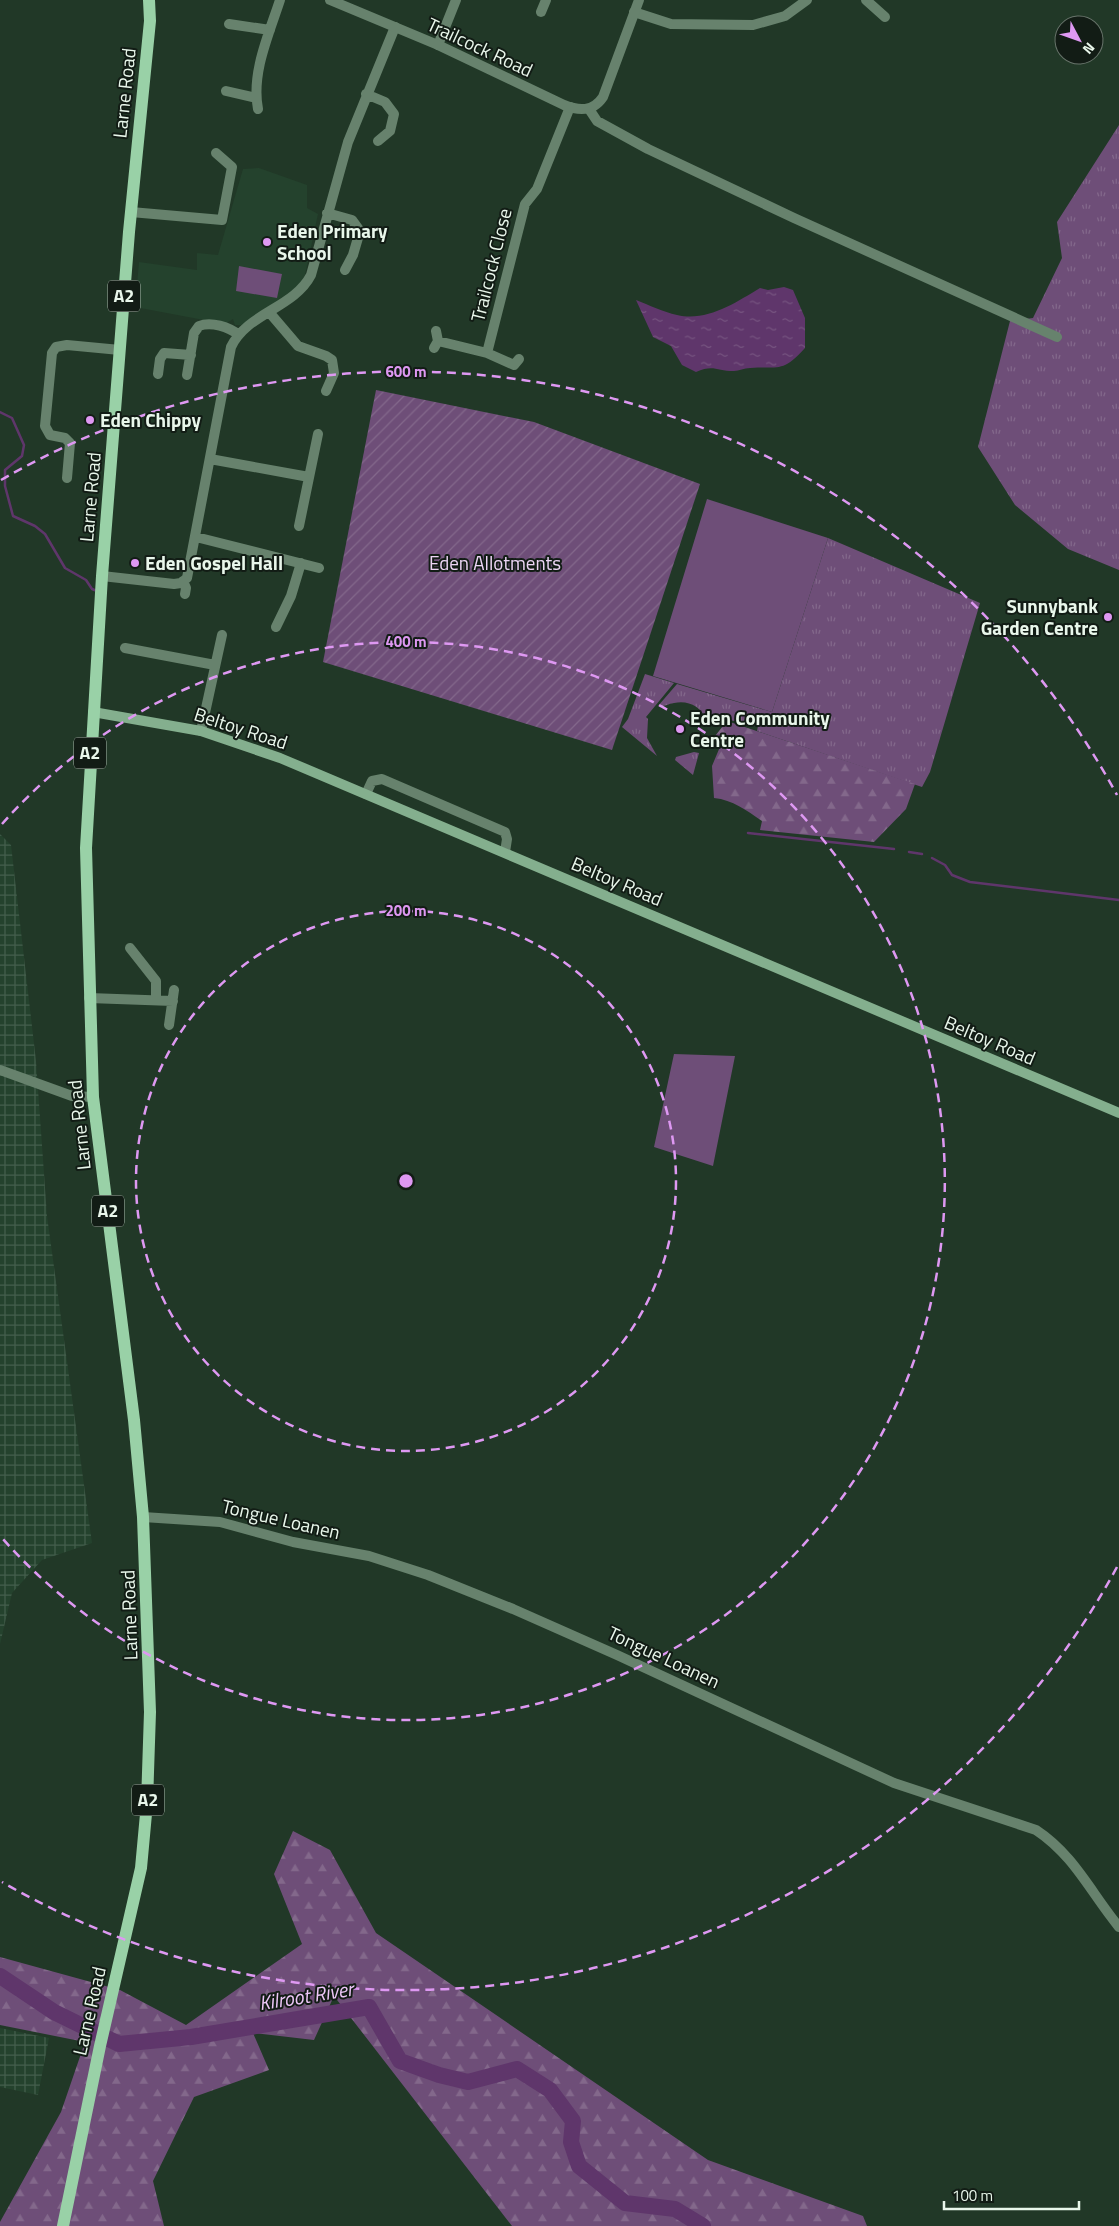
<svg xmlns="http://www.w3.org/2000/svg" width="1119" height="2226" font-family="'Titillium Web',sans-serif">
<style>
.built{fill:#24422d}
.industrial{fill:url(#industrial-grid)}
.grass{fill:url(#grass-tufts)}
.forest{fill:url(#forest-firs)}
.garden{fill:url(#garden-furrows)}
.pitch{fill:#6e4e78}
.water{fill:url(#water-ripples)}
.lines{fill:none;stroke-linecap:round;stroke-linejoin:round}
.stream{stroke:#5f366b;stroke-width:2.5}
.river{stroke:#5f366b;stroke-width:16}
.minor{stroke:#67826d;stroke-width:10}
.tertiary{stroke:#67826d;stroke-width:10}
.secondary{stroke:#84af8e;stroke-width:10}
.primary{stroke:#99d1a7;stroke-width:12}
.ring{fill:none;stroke:#de98f2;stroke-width:2.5;stroke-dasharray:9 6}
.poi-dot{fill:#de98f2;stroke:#121c15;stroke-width:2}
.labels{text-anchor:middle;stroke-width:4;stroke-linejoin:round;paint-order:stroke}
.shield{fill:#121c15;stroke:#a8b5ab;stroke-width:1}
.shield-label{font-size:18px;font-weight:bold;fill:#e9f7eb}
.street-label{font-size:19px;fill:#e9f7eb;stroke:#121c15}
.poi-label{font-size:19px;font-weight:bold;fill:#e9f7eb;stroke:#121c15;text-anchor:start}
.park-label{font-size:19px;fill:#edd5f5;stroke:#121c15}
.water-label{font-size:20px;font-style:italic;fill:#edc7f8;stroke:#121c15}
.centre{fill:#de98f2;stroke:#121c15;stroke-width:2.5}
.ring-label{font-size:15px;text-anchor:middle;font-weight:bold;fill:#de98f2;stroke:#121c15;stroke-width:4;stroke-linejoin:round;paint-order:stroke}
</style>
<defs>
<pattern id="industrial-grid" width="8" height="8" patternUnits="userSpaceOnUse" patternTransform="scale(1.25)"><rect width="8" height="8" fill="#24422d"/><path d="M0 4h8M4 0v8" fill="none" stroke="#445e4c"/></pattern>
<pattern id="grass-tufts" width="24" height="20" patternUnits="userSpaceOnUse" patternTransform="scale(1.25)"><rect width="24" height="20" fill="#6e4e78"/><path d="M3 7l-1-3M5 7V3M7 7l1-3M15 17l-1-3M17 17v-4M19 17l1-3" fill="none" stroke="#83688b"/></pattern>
<pattern id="forest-firs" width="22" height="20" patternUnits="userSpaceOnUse" patternTransform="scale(1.25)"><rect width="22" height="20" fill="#6e4e78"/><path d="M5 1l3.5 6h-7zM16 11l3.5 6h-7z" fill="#83688b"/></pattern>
<pattern id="garden-furrows" width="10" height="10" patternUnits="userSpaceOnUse" patternTransform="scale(1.25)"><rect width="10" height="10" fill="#6e4e78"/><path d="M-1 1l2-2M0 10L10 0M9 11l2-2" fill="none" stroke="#83688b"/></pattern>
<pattern id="water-ripples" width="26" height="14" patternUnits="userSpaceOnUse" patternTransform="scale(1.25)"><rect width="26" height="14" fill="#5f366b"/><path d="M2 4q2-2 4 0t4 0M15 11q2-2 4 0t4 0" fill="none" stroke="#765480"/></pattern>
</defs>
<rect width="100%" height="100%" fill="#213827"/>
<path class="built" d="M259,168L307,185V208L318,214L305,275L300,285L242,325H235L233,319L225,324L135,307L139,262L197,270V253L218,255L243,169Z"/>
<path class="industrial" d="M0,834L11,845L36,1061L47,1216L92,1543L42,1560L12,1593L0,1644Z
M0,2028L49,2038L38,2095L0,2087Z"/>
<path class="grass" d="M1119,125V570L1068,549L1015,505L978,447L1010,321L1033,318L1062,258L1057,222Z
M828,538L980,603L930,772L922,787L757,731L758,726L710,716L706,720C701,706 688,700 674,703C667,704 665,707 658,706L677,684L772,712Z
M645,674L674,683L646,717L648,719L647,738L657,756L622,727L628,719Z
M694,752L699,753L693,775L675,760L676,757Z"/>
<path class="forest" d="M727,721L915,784L906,809L874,842L760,830L762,821C746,810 733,800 714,798L712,766L722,742L715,736Z
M293,1831L330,1850L376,1933L708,2160L863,2216L867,2226H512L334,1996L314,2040L253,2033L269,2070L194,2097L153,2181L164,2226H0V2222L61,2112L85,2042L0,2025V1957L120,1990L186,2025L302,1944L274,1874Z"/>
<path class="garden" d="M376,390L534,422L700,484L612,750L323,662Z"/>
<path class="pitch" d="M239,266L282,274L277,298L236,291Z
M707,499L828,538L772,712L653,676Z
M674,1054L735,1056L713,1166L654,1147Z"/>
<path class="water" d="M784,287L793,290L805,318V348C782,373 780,366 750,368C744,368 739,371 734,371C717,371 713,364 696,372L682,365L671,346L653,337L636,300C649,305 663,312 677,315C707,322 735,303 760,288L768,290Z"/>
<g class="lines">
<path class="stream" d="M0,412L12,418L24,445L22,456L5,470V486L13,516L35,526L45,534L65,568L86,580L92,589L97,591
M748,833L894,849
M909,852L922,854
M932,858L945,865L952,875L970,882L1119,900"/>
<path class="river" d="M0,1976L54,2012L119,2044L191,2037L369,2007L400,2061L439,2075L468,2082L517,2069L550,2090L573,2121L571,2142L579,2166L625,2203L675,2209L703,2226"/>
<path class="minor" d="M866,0L885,17
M541,12L546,0
M634,12L671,24L753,25L785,16L807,0
M229,24L270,30
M438,45L456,0
M226,91L256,98
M366,94L385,102L394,114L390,131L378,141
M258,109C251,73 269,34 280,0
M589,109L597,121L648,149L794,218L1057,337
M131,212L222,220L232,167L216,153
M327,213L352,220L360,231L353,255L345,270
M269,312L298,346L326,356L332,360L334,373L326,391
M436,331L438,341
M434,348L438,341L487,353
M519,359L514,365L487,353L525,204L537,189L570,107
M158,374L160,359L164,353L191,355
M187,375L194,333L199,326C211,321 229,327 239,335
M210,459L309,477
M67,478L70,443L65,438L50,435L45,426L52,353L56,347L67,345L120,350
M299,526L318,434
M196,537L319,568
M102,576L174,584L181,583L187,578L231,347C247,313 294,308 311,275L348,142L395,27
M183,581L186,588L185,594
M276,627L291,596L301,563
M125,648L215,665
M201,731L222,635
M366,794L372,781L382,779L505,832L507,839L505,852
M130,948L156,981V999
M89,998L173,1001
M169,1025L174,990
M0,1070L72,1096L93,1097
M143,1517L220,1522L293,1542L369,1556L428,1575L513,1609L617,1655L894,1783L1036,1830C1074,1855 1091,1893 1119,1927"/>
<path class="tertiary" d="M330,0L438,45L564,105C579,111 593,112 603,97L639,0"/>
<path class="secondary" d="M93,712L201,731L280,758L1119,1113"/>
<path class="primary" d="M63,2226L100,2046L141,1868L147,1803L150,1712L143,1517L134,1420L93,1097L86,848L102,576L129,232L150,21L149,0"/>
</g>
<g class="ring">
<circle cx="406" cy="1181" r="270"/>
<path d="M2 824A539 539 0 1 1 2 1538"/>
<path d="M1117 1567A809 809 0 0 1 2 1882M1 480A809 809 0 0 1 1117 795"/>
</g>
<g class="poi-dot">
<circle cx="267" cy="242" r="5"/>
<circle cx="90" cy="420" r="5"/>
<circle cx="135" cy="563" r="5"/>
<circle cx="1108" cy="617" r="5"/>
<circle cx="680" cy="729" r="5"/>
</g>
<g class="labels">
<g class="shield">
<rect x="108" y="280.5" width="32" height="31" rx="4"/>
<rect x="74" y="737.5" width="32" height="31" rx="4"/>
<rect x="92" y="1195.5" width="32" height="31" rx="4"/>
<rect x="132" y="1784.5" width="32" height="31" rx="4"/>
</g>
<g class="shield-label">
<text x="124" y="302">A2</text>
<text x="90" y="759">A2</text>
<text x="108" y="1217">A2</text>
<text x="148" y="1806">A2</text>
</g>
<g class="street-label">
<text transform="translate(480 47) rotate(25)" y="7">Trailcock Road</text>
<text transform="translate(124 93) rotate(-84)" y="7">Larne Road</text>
<text transform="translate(491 265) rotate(-76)" y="7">Trailcock Close</text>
<text transform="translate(90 497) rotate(-85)" y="7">Larne Road</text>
<text transform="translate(241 728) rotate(18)" y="7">Beltoy Road</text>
<text transform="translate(617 881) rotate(23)" y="7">Beltoy Road</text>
<text transform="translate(990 1040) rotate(23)" y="7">Beltoy Road</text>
<text transform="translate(79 1125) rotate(-96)" y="7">Larne Road</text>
<text transform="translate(281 1519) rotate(13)" y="7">Tongue Loanen</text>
<text transform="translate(129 1615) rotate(-92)" y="7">Larne Road</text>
<text transform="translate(664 1657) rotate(25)" y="7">Tongue Loanen</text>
<text transform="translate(89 2011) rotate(-77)" y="7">Larne Road</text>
</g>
<g class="poi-label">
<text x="277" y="238">Eden Primary<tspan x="277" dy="22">School</tspan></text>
<text x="100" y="427">Eden Chippy</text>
<text x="145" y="570">Eden Gospel Hall</text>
<text x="1098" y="613" text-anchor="end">Sunnybank<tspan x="1098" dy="22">Garden Centre</tspan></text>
<text x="690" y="725">Eden Community<tspan x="690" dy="22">Centre</tspan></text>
</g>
<g class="park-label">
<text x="495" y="570">Eden Allotments</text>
</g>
<g class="water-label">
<text transform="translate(306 1996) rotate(-9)" y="7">Kilroot River</text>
</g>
</g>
<circle cx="406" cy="1181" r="8" class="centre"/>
<g class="ring-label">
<text x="406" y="377">600 m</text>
<text x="406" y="647">400 m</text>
<text x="406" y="916">200 m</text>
</g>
<g transform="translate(1079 40) rotate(131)"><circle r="24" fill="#121c15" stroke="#68746b"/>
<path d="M0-4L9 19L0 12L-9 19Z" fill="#de98f2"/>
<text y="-8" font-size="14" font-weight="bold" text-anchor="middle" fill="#e9f7eb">N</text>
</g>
<path d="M944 2201v8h135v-8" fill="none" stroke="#e9f7eb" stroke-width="2.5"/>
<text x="952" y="2201" font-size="15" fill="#e9f7eb" stroke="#121c15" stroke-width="4" paint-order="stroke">100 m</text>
</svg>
